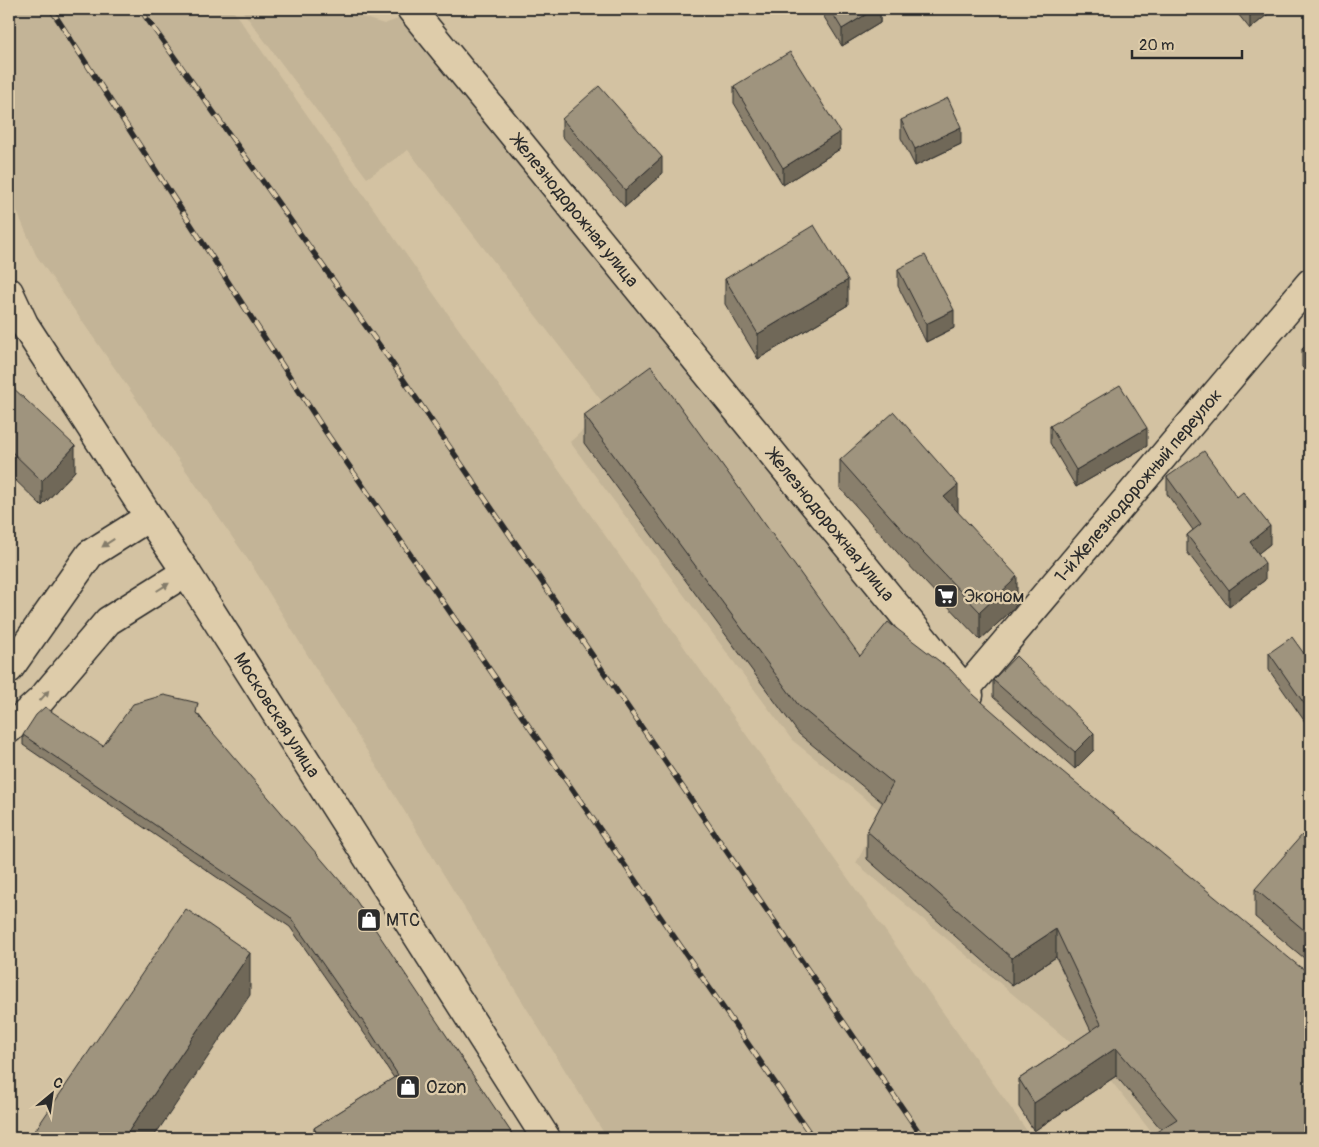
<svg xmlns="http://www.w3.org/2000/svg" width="1319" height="1147" font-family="Pangolin,sans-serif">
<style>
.built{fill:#c3b497}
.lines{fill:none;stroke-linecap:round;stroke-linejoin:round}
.minor-casing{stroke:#2b2b2b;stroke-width:31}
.minor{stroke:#deccaa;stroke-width:28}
.rail-casing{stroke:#2b2b2b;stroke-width:5.5}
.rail{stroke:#deccaa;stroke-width:4;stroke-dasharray:11;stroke-linecap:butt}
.wall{fill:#897f6c;stroke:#2b2b2b}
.shaded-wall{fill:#6f6858;stroke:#2b2b2b}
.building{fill:#9f947e;stroke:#2b2b2b}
.oneway{fill:#847c6a}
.labels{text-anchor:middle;stroke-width:4.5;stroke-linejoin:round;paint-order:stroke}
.street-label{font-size:18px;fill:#2b2b2b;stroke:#deccaa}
.poi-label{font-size:18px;fill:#2b2b2b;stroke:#deccaa;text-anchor:start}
</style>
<rect width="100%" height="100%" fill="#d3c2a2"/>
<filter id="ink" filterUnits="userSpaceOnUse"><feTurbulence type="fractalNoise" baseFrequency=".02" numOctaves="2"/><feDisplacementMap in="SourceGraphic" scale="10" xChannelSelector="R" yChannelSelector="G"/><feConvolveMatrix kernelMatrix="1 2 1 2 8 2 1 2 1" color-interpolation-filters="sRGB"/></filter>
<g filter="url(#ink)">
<path class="built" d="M9,9H232L1032,1138H607L253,567L36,255L9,193Z
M241,9H336L384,24L413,14L893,626L872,641L1310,992L1156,1138L1101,1068L856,863L883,813L792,740L570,442L607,408L408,150L367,178Z"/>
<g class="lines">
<defs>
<g id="minor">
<path id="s1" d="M411,9L969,695"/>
<path id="s2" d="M9,292L24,324L149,517L186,572L546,1138"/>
<path d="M9,669L90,554L149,517"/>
<path id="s3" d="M965,690L1310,283"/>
<path d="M9,729L40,701L108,621L186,572"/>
</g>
</defs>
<use href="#minor" class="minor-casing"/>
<use href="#minor" class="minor"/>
<defs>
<path id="rail" d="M51,9L325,431L813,1138
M140,9L390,360L923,1138"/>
</defs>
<use href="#rail" class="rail-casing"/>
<use href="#rail" class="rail"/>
</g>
<path class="wall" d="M824,9H880V23L842,46L824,17Z
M1234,9H1274L1250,29Z
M734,86L840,149L783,185L734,103Z
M562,119L662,174L625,207L562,136Z
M901,120L961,144L915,166L901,138Z
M898,269L954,328L926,342L898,286Z
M725,279L848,305L758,359L725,304Z
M1310,342V375L1302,367V349Z
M9,384L75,471L42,506L9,474Z
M584,415L860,656L1310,1138L1161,1129L1116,1076L1034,1131L1019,1107V1079L1091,1031L1056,957L1012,986L867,859V831L883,803L799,734L584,443Z
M1050,426L1147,446L1076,487L1050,443Z
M840,460L1017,604L1011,611L980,640L904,560L840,488Z
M1167,477L1237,497L1270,544L1258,553L1265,580L1229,607L1187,552V535L1193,530L1167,494Z
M1269,653L1310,662V729L1269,670Z
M993,680L1094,750L1075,769L993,697Z
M198,714L515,1138H314V1128L394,1078L371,1043L290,927L23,745V735L103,746Z
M1310,843V963L1255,917V889Z"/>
<path class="shaded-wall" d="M875,9H880V23L842,46V29Z
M1253,9H1274L1250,29V11Z
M961,127V144L915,166V149Z
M840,132V149L783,185V168Z
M662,157V174L625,207V190Z
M848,280V305L758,359V334Z
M954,310V328L926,342V324Z
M1147,428V446L1076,487V470Z
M75,446V471L42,506V481Z
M958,485V513L944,497Z
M1270,526V544L1250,560V542Z
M1265,563V580L1229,607V590Z
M1017,576V604L1011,611L980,640V612Z
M1094,733V750L1075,769V752Z
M1056,929V957L1012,986V958Z
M250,953V995L153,1138H124Z
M1116,1048V1076L1034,1131V1103Z
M438,1131V1138H426Z"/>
<path class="building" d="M830,9H875L842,29Z
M790,52L840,132L783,168L734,86Z
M599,86L662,157L625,190L562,119Z
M948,98L961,127L915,149L901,120Z
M814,225L848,280L758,334L725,279Z
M925,255L954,310L926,324L898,269Z
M1310,342V358L1302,349Z
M651,366L860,656L888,622L951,670L974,695L1046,758L1300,967L1307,970H1310V1138H1147L1177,1119L1116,1048L1034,1103L1019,1079L1101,1024L1056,929L1012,958L867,831L893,783L799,706L584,415Z
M9,384L75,446L42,481L9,449Z
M1120,385L1147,428L1076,470L1050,426Z
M894,412L958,485L944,497L1017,576L1011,583L980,612L904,532L840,460Z
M1204,451L1237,497L1243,492L1270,526L1250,542L1265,563L1229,590L1187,535L1201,524L1167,477Z
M1292,637L1310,662V712L1269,653Z
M1016,656L1094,733L1075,752L993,680Z
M164,695L198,703L196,713L353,896L515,1138H443L438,1131L426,1138H320L314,1128L398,1075L371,1033L290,917L23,735L36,715L45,707L103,746L133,704Z
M1302,835L1310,843V935L1255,889Z
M186,909L250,953L124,1138H30Z"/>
<defs><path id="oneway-solid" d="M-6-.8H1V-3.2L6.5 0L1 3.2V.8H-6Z" transform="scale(1.25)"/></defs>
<g class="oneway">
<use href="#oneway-solid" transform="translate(108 543) rotate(147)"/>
<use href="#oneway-solid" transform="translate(163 587) rotate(-32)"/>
<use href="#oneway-solid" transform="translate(44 696) rotate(-49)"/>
</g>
</g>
<defs>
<symbol id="supermarket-square" viewBox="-11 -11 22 22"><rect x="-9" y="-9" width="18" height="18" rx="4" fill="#2b2b2b" stroke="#deccaa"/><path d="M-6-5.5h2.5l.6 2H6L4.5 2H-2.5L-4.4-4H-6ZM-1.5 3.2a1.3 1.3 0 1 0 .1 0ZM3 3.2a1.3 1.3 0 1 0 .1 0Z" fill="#fff"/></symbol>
<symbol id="shop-square" viewBox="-11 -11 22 22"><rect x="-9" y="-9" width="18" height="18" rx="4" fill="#2b2b2b" stroke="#deccaa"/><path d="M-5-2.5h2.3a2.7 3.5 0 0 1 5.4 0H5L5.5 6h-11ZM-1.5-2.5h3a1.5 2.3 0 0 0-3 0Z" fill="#fff"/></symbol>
</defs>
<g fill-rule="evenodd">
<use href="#supermarket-square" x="932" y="582" width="28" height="28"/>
<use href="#shop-square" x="355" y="906" width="28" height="28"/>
<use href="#shop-square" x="394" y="1073" width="28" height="28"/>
</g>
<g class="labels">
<g class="street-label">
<text dy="6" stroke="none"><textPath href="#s1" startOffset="260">Железнодорожная улица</textPath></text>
<text dy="6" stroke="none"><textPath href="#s3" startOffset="268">1-й Железнодорожный переулок</textPath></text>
<text dy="6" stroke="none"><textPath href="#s1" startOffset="665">Железнодорожная улица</textPath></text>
<text dy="6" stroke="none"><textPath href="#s2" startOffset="501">Московская улица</textPath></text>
</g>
<g class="poi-label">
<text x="964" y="602">Эконом</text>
<text x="386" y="926">МТС</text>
<text x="426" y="1093">Ozon</text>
</g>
</g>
<rect width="1319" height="1147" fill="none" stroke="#deccaa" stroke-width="30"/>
<rect x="15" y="15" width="1289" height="1117" fill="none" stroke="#2b2b2b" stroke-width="2" filter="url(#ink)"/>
<g transform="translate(52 1094) rotate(29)" stroke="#deccaa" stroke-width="4" paint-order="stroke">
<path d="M0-4L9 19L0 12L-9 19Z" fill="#2b2b2b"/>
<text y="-8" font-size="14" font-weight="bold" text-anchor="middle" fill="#2b2b2b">С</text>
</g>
<path d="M1132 50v8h110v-8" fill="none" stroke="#2b2b2b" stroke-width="2.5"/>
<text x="1139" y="50" font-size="15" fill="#2b2b2b" stroke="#deccaa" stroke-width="4" paint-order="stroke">20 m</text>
</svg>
